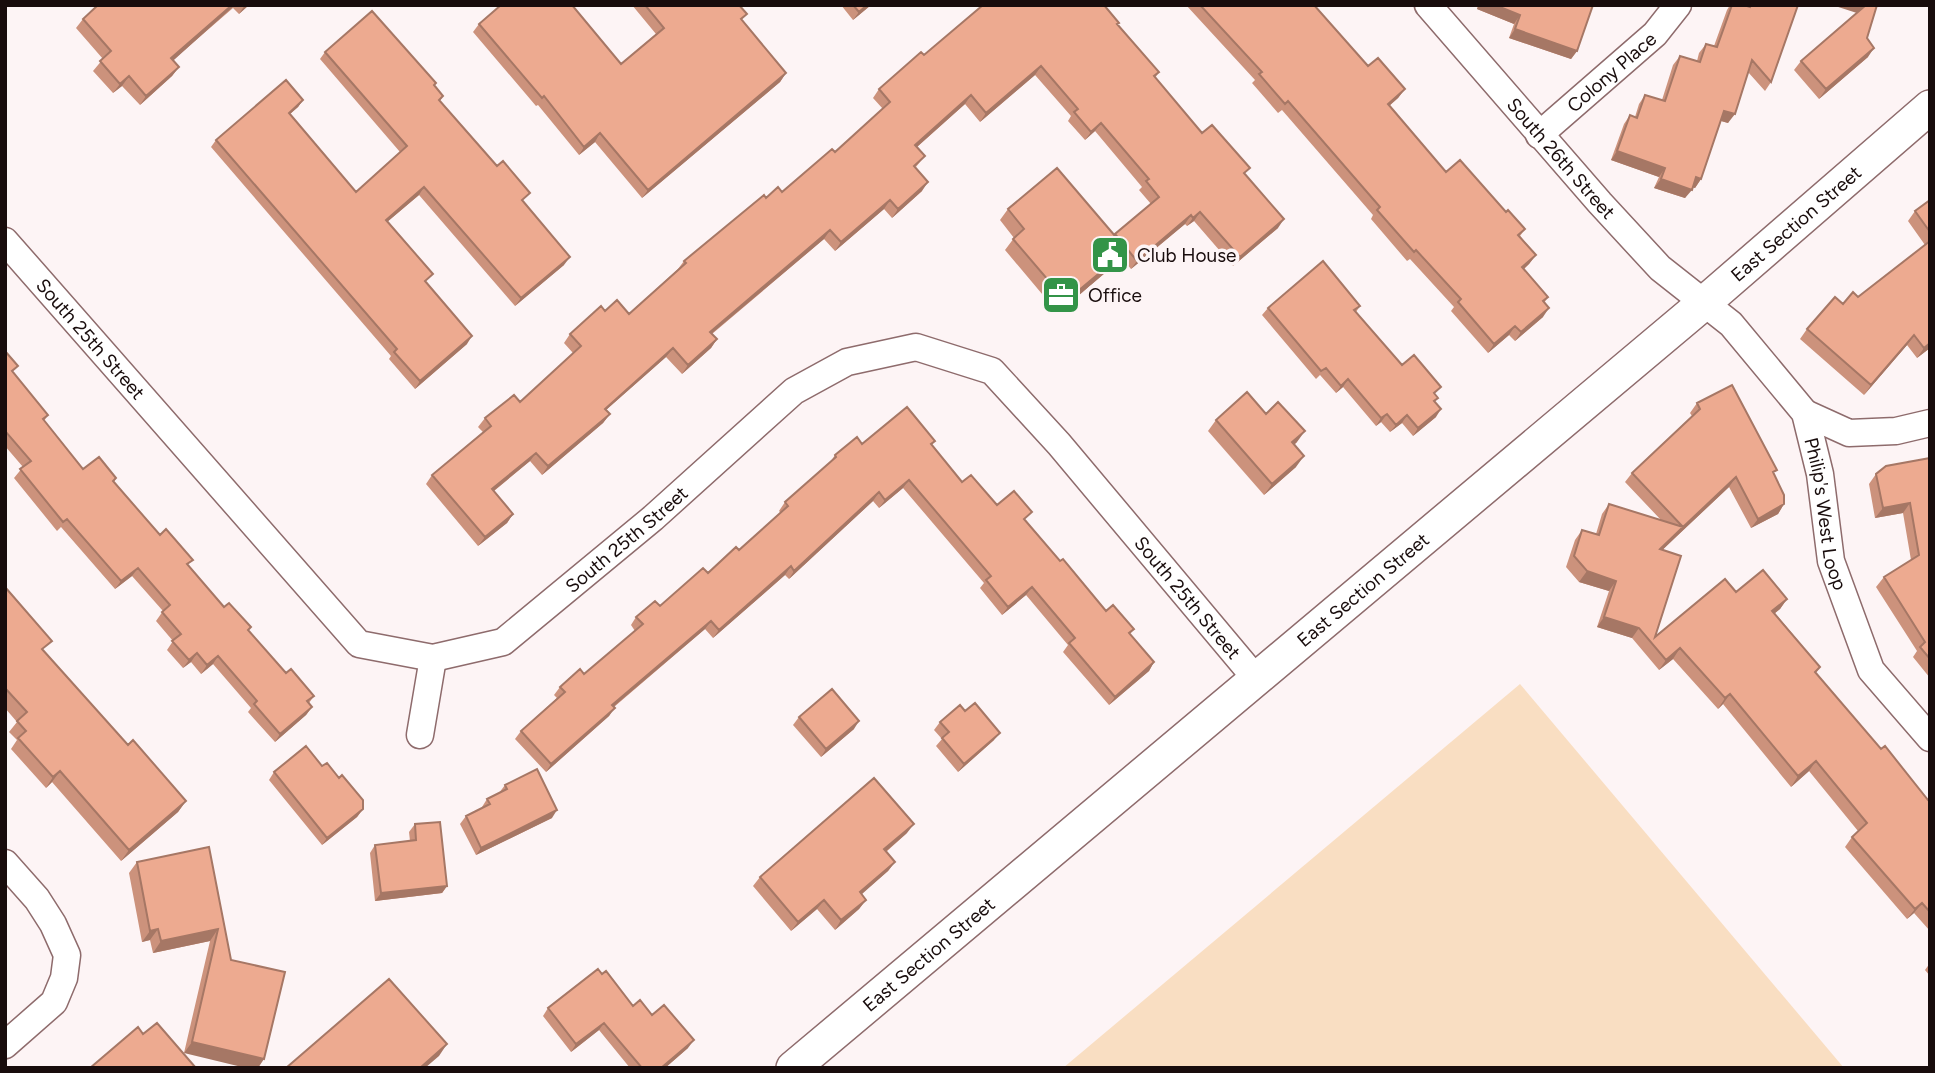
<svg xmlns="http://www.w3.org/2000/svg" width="1935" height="1073" font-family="Figtree,sans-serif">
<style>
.green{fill:#f9dec2}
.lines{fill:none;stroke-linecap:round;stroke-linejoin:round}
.minor-casing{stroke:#8e6b6c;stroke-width:29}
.tertiary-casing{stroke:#8e6b6c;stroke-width:36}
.minor{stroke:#fff;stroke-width:26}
.tertiary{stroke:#fff;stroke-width:33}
.wall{fill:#cc927c}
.shaded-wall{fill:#a67765}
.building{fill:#edaa90;stroke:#a67765;stroke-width:2}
.labels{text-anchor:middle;stroke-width:7;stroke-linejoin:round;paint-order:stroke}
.street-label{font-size:19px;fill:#180c0c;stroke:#fdf4f5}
.poi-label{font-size:19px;fill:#180c0c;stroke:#fdf4f5;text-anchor:start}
</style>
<rect width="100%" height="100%" fill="#fdf4f5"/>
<path class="green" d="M1520,684L1844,1068H1063Z"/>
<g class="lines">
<defs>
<g id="minor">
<path id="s1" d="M1428,5L1600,203L1660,268L1731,324L1805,413L1820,474L1831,561L1871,670L1930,738"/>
<path id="s2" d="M1539,135L1655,34L1678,5"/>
<path id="s3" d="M5,241L359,644L433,658L503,642L653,518L794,391L847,362L916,347L992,371L1059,444L1257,680"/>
<path d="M1805,413L1849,433L1896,431L1930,423"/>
<path d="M420,735L433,658"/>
<path d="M5,863L37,899L53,924L67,955L64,978L54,1002L5,1045"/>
</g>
<g id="tertiary">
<path id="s4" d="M793,1068L1704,303L1930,107"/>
</g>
</defs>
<use href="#minor" class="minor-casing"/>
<use href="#tertiary" class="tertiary-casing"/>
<use href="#minor" class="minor"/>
<use href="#tertiary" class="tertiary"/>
</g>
<path class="wall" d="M98,5H249L239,14L233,8L173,60L179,67L172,76L140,105L122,86L113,93L93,71L103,59L76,28L83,19Z
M632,5H739L742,21L786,73L780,82L642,198L595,142L579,155L538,105L536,106L473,32L479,24L621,64L656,34Z
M841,5H871L853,20Z
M1186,5H1314L1368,66L1405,89L1398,98L1389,106L1446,172L1506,212L1525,229L1520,236L1536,255L1529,264L1524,269L1548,297L1544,303L1543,317L1515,341L1509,335L1488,353L1451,311L1454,307L1410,259L1407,261L1371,219L1373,215L1282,110L1278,113L1252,83L1255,80Z
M1478,5H1593L1577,51L1571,59L1509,38L1514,24L1477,9Z
M1730,5H1744L1748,7L1749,5H1798L1771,82L1765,91L1748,72L1728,123L1721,121L1701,179L1695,188L1692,187L1685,198L1654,188L1659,177L1611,160L1624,124L1630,115L1635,117L1639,104L1645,95L1662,100L1673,65L1680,56L1697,61L1699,53L1706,44L1714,46L1727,10Z
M1877,5L1867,38L1868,57L1819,99L1794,70L1801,61L1856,13Z
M1117,25L1159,72L1155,78L1202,133L1245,175L1278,228L1233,266L1194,221L1187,226L1185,224L1131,269L1121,257L1119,261L1058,313L1005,250L1014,238L1000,220L1008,209L1114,235L1151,204L1139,190L1142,187L1095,131L1085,140L1068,121L1071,116L1035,75L980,122L965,104L917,147L925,156L915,168L922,191L892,218L884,209L835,251L824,239L712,334L717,339L711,348L682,374L666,357L606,410L610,414L603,423L542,475L530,461L494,491L513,514L507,523L478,546L426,484L432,475L483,432L478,427L485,418L520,402L573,353L564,343L570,334L605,311L629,314L678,269L684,261L766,198L782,192L835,152L883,109L873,98L879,89L924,55Z
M325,52L436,83L434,86L443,96L440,101L524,202L564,265L515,306L419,195L387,222L467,344L415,389L389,359L391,356L211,147L216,140L303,100L298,107L290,114L356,192L400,152L320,59Z
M1930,200V348L1917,358L1907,345L1864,395L1800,339L1807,329L1843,304L1858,297L1925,245L1908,221L1915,211Z
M1360,306L1356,312L1402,365L1435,395L1436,417L1413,436L1402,423L1390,432L1381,422L1376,426L1343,387L1336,393L1320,375L1316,379L1262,315L1268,308Z
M5,351L13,373L48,415L44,421L83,469L116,478L114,482L160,535L189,566L224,607L249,631L286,673L314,696L309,703L312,707L306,715L275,742L248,712L251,708L213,664L201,674L191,662L183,668L167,650L173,641L156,621L163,611L132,576L115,589L61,527L57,531L14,478L23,467L5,446Z
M1697,403L1774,475L1784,504L1778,514L1751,528L1729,487L1662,550L1655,637L1736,592L1787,599L1780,609L1775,613L1820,667L1816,673L1881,749L1928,800L1930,799V931L1914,913L1907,919L1845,847L1852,837L1858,831L1809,771L1791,787L1723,704L1718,709L1673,659L1659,670L1632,638L1597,627L1609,591L1579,582L1566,567L1575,540L1582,530L1596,534L1602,514L1609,504L1661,520L1625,482L1632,473L1692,416L1690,413Z
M1266,414L1297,442L1294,445L1296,467L1264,495L1208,431L1216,420Z
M935,441L932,445L962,482L997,505L1026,521L1060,561L1106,611L1134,629L1130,634L1154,662L1149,671L1109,705L1063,652L1068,645L1026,595L1002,615L980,588L984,583L903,488L879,508L873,501L789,579L785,575L713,638L705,629L614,707L609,716L546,772L515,739L521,731L557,698L554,695L560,687L584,674L635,631L631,625L636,617L660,606L739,550L781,513L779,511L785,502L829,464L835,455L862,444Z
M1930,458V678L1913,657L1917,651L1876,587L1884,577L1911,560L1903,513L1875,518L1869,484L1876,474Z
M5,587L44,652L128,745L186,801L178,812L121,861L52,782L46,788L11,749L17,740L9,732L17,722L5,708Z
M799,717L854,729L821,757L793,725Z
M940,722L994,740L958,772L936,746L942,739L934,730Z
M322,766L339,778L363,809L357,817L322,845L269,780L274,772Z
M505,785L552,818L476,855L460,824L466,816L482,808V807L487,799L499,793Z
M415,824L447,886L442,893L375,901L370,853L375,845L410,841L409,832Z
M907,833L886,852L895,862L888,871L861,894L866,900L859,909L835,930L817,909L791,931L753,886L760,877Z
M209,847L231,960L285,972L184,1053L210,941L153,953L150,940L142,942L129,873L137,862Z
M1930,963V976L1925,970Z
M602,974L633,1006L652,1015L688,1048L665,1068H630L599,1030L571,1052L543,1016L548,1008Z"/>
<path class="shaded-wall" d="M232,5H235L165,68L171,58Z
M245,5H249L239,14Z
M867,5H871L853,20L859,12Z
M1479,5H1495L1520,15L1514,24L1477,9Z
M1832,5H1866L1860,14Z
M1515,29L1577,51L1571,59L1509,38Z
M1874,48L1868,57L1819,99L1826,89Z
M1041,66L1035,75L980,122L986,113Z
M179,67L172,76L140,105L146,96Z
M786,73L780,82L642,198L648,190Z
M129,76L122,86L113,93L120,84Z
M1405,89L1398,98L1381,113L1388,104Z
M971,95L965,104L909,154L915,145Z
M303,100L298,107L283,120L289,113Z
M1724,111L1735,114L1728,123L1718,120Z
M1101,123L1095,131L1085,140L1091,132Z
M600,133L595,142L579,155L584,147Z
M1617,151L1665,168L1659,177L1611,160Z
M1696,177L1701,179L1695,188L1689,186Z
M1661,179L1692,190L1685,198L1654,188Z
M928,182L922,191L892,218L898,209Z
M424,187L419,195L380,228L386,220Z
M890,200L884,209L835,251L841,242Z
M1200,212L1194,221L1187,226L1193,218Z
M1191,215L1185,224L1131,269L1137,261Z
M1284,219L1278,228L1233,266L1240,257Z
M830,230L824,239L704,340L710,332Z
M1127,250L1119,261L1058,313L1066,301Z
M1536,255L1529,264L1516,276L1522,267Z
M570,257L564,265L515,306L521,298Z
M1549,308L1543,317L1515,341L1521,332Z
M1515,326L1509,335L1488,353L1494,344Z
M1914,335L1907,345L1864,395L1871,385Z
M472,336L467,344L415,389L420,381Z
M717,339L711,348L682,374L688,365Z
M1930,343V348L1917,358L1924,348Z
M673,348L666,357L598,417L605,409Z
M1348,379L1343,387L1336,393L1341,386Z
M1441,409L1436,417L1413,436L1418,428Z
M610,414L603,423L542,475L548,466Z
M1387,414L1381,422L1376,426L1381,418Z
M1407,415L1402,423L1390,432L1396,425Z
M1305,431L1297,442L1284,453L1292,442Z
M536,453L530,461L485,498L492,489Z
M1304,456L1296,467L1264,495L1272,484Z
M1736,477L1729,487L1676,537L1683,527Z
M909,480L903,488L879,508L885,500Z
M879,492L873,501L789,579L794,571Z
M1910,503L1903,513L1875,518L1883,508Z
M1784,504L1778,514L1751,528L1758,519Z
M513,514L507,523L478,546L485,537Z
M1683,527L1676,537L1652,560L1660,549Z
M791,566L785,575L713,638L719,630Z
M138,568L132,576L115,589L121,581Z
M1587,571L1616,581L1609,591L1579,582Z
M1032,587L1026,595L1002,615L1008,607Z
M1787,599L1780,609L1765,621L1772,611Z
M1604,617L1639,628L1632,638L1597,627Z
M711,621L705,629L606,713L612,705Z
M1680,648L1673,659L1659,670L1666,660Z
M197,653L191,662L183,668L189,660Z
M218,656L213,664L201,674L207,665Z
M1154,662L1149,671L1109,705L1115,697Z
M1730,694L1723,704L1718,709L1725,698Z
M312,707L306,715L275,742L280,734Z
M615,708L609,716L546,772L551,764Z
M859,721L854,729L821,757L826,749Z
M1000,733L994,740L958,772L964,764Z
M1816,761L1809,771L1791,787L1798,776Z
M60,771L52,782L46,788L53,777Z
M186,801L178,812L121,861L129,850Z
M363,809L357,817L322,845L327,838Z
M557,810L552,818L476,855L481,848Z
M914,824L907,833L877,859L884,849Z
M895,862L888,871L853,902L860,892Z
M447,886L442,893L375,901L381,893Z
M824,900L817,909L791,931L798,922Z
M866,900L859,909L835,930L841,920Z
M1922,903L1914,913L1907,919L1915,909Z
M158,929L150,940L142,942L150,931Z
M218,929L210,941L153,953L161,941Z
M604,1023L599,1030L571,1052L576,1044Z
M694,1040L688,1048L665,1068H661Z
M192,1042L264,1059L258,1068H246L184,1053Z
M447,1044L439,1056L425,1068H420Z"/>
<path class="building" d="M98,5H232L171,58L179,67L146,96L129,76L120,84L100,61L111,51L83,19Z
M501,5H572L621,64L664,28L645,5H739L747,14L741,19L786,73L648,190L600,133L584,147L544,96L542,98L479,24Z
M853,5H867L859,12Z
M983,5H1104L1119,23L1117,24L1159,72L1154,76L1202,133L1212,125L1250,168L1244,173L1284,219L1240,257L1200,212L1193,218L1191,215L1137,261L1115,234L1159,197L1146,181L1149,179L1101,123L1091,132L1074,112L1078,109L1041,66L986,113L971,95L915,145L925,156L914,166L928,182L898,209L890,200L841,242L830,230L710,332L717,339L688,365L673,348L605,409L610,414L548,466L536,453L492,489L513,514L485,537L432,475L491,426L485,418L514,395L520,402L581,346L570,334L601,306L605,311L617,300L629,314L686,263L684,261L764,195L766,198L778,187L782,192L832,149L835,152L890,102L879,89L921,52L924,55Z
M1200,5H1314L1368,66L1378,58L1405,89L1388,104L1446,172L1460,160L1506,212L1508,210L1525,229L1518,235L1536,255L1522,267L1548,297L1543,301L1549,308L1521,332L1515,326L1494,344L1458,302L1461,299L1416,250L1414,252L1377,210L1380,207L1288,101L1285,104L1259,74L1262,72Z
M1495,5H1593L1577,51L1515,29L1520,15Z
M1732,5H1744L1750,7L1751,5H1798L1771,82L1752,60L1735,114L1724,111L1701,179L1696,177L1692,190L1661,179L1665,168L1617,151L1630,115L1637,118L1645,95L1665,101L1680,56L1700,62L1706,44L1717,47Z
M1866,5H1877L1867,38L1874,48L1826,89L1801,61Z
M372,11L436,83L434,85L443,96L439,100L497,166L503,161L530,193L522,200L570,257L521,298L424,187L386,220L433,274L425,281L472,336L420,381L394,352L397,349L216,140L286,80L303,100L289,113L356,192L407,146L325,52Z
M1057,168L1127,250L1066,301L1013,239L1024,229L1008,209Z
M1930,200V232L1915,211Z
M1930,241V343L1924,348L1914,335L1871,385L1807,329L1835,297L1843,304L1853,292L1858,297Z
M1323,261L1360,306L1354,310L1402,365L1414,355L1441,387L1434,393L1438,398L1434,401L1441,409L1418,428L1407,415L1396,425L1387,414L1381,418L1348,379L1341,386L1326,368L1321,371L1268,308Z
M5,351L18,366L12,371L48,415L43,419L83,469L99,457L116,478L113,481L160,535L166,529L193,560L187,564L224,607L229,603L251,627L248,630L286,673L291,669L314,696L307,701L312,707L280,734L254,704L257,701L218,656L207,665L197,653L189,660L172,641L181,634L162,612L170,605L138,568L121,581L67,519L63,522L20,469L31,461L5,431Z
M1732,385L1777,470L1773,472L1784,495V504L1758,519L1736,477L1683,527L1632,473L1700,409L1697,403Z
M1247,392L1266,414L1278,402L1305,431L1292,442L1304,456L1272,484L1216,420Z
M907,407L935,441L931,444L962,482L971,475L997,505L1014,491L1032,512L1024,519L1060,561L1063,559L1106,611L1113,605L1134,629L1129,633L1154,662L1115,697L1069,643L1075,638L1032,587L1008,607L986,580L991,576L909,480L885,500L879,492L794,571L791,566L719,630L711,621L612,705L615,708L551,764L521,731L565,692L560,687L580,669L584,674L643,624L636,617L655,601L660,606L703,568L708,573L736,547L739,550L788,506L785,502L836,457L835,455L857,437L862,444Z
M1930,458V659L1920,647L1925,642L1884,577L1919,555L1910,503L1883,508L1876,474L1886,466Z
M1609,504L1683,527L1660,549L1681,556L1655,637L1725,579L1736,592L1763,570L1787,599L1772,611L1820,667L1815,672L1881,749L1885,746L1928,800L1930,799V912L1922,903L1915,909L1852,837L1867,823L1816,761L1798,776L1730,694L1725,698L1680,648L1666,660L1639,628L1604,617L1616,581L1587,571L1574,556L1582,530L1599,535Z
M5,587L52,641L42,649L128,745L133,740L186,801L129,850L60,771L53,777L18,738L26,731L17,721L27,712L5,688Z
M832,689L859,721L826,749L799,717Z
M975,703L1000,733L964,764L942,738L949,732L940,722L960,705L965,711Z
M306,746L322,766L327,763L339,778L342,775L363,800V809L327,838L274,772Z
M537,769L557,810L481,848L466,816L490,804L487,799L507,789L505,785Z
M874,778L914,824L884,849L895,862L860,892L866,900L841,920L824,900L798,922L760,877Z
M440,822L447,886L381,893L375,845L416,840L415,824Z
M209,847L231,960L285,972L264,1059L192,1042L218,929L161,941L158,929L150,931L137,862Z
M598,969L602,974L606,971L633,1006L640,1000L652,1015L664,1005L694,1040L661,1068H642L604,1023L576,1044L548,1008Z
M389,979L447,1044L420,1068H286Z
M157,1023L196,1068H90L138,1027L143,1034Z"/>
<defs>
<symbol id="civic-square" viewBox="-11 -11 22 22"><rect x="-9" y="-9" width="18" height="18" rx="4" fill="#339448" stroke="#fdf4f5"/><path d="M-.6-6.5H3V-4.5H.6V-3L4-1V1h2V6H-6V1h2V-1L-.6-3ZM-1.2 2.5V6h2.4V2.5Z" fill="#fff"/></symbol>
<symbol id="office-square" viewBox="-11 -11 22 22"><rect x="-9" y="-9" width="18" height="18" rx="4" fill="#339448" stroke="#fdf4f5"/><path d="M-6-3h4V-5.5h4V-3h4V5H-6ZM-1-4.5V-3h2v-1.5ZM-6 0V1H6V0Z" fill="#fff"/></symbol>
</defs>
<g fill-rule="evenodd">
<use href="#civic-square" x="1088" y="233" width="44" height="44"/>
<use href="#office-square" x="1039" y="273" width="44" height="44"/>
</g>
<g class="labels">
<g class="street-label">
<text dy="7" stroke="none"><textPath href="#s2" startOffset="96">Colony Place</textPath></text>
<text dy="7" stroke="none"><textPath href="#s1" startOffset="203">South 26th Street</textPath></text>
<text dy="7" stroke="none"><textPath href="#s4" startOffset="1311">East Section Street</textPath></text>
<text dy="7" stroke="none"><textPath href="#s3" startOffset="130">South 25th Street</textPath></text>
<text dy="7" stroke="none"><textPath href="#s1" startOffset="660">Philip's West Loop</textPath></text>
<text dy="7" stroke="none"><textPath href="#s3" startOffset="844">South 25th Street</textPath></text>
<text dy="7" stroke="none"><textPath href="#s4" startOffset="744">East Section Street</textPath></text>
<text dy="7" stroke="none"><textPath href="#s3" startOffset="1578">South 25th Street</textPath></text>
<text dy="7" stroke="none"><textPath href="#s4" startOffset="177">East Section Street</textPath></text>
</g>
<g class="poi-label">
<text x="1137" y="262">Club House</text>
<text x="1088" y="302">Office</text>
</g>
</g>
<rect width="1935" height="1073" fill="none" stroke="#180c0c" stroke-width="14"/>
</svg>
